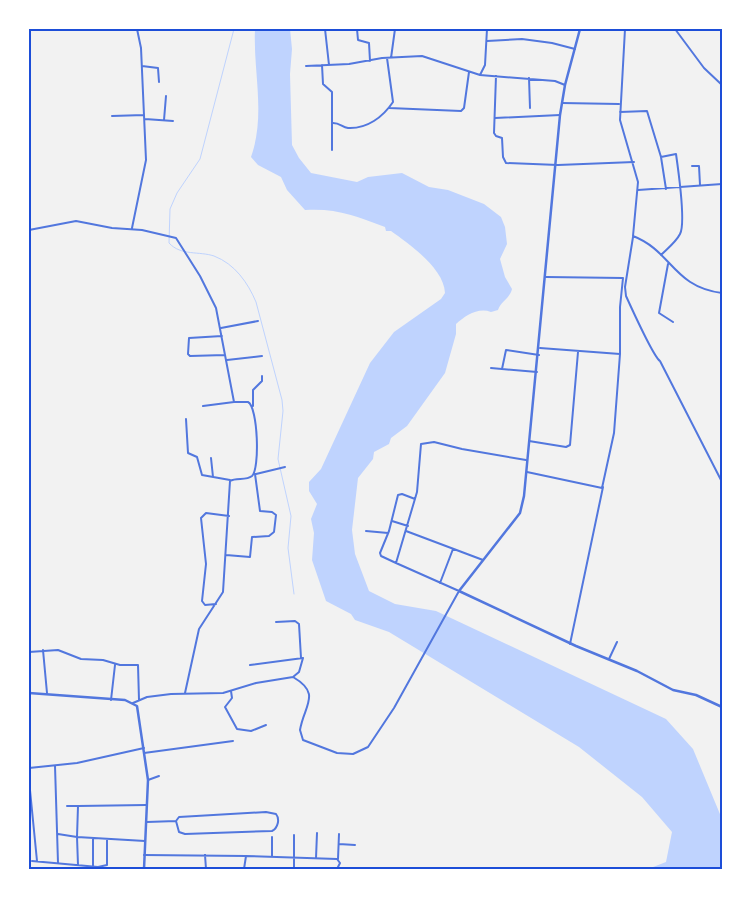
<svg xmlns="http://www.w3.org/2000/svg" width="751" height="898" font-family="'Space Grotesk',sans-serif">
<style>
.water{fill:#bfd3fe}
.lines{fill:none;stroke-linecap:round;stroke-linejoin:round}
.stream{stroke:#bfd3fe;stroke-width:1}
.minor{stroke:#5277de;stroke-width:2}
.tertiary{stroke:#5277de;stroke-width:2.5}
.neatline{fill:none;stroke:#1d4ed8;stroke-width:2}
</style>
<rect width="100%" height="100%" fill="#f2f2f2"/>
<path class="water" d="M255,29H290L292,49L290,74L292,145L299,158L311,173L357,182L368,177L402,173L429,187L448,190L484,204L501,217L505,227L507,244L500,259L505,277L512,289C510,298 501,301 498,310L491,312C478,307 465,316 456,324V334L445,373L407,426L391,438L389,444L374,452L373,459L358,478L352,530L355,554L369,591L395,604L436,611L666,719L693,749L722,819V869H648L666,862L672,832L642,797L579,747L389,632L355,620L351,614L326,601L312,560L314,533L311,519L317,504L309,491V482L321,469L370,363L394,332L441,299L445,293C444,268 409,244 391,231H386L385,227C356,216 337,208 305,210L287,190L281,177L258,165L251,157C266,115 253,71 255,29Z"/>
<g class="lines">
<path class="stream" d="M234,29L200,159L177,193L170,209L169,243C181,256 199,251 214,256C235,264 248,283 256,302L282,400L283,411L278,459L291,516L288,548L294,594"/>
<path class="minor" d="M325,29L329,65
M357,29L358,40L369,43L370,61
M625,29L620,120L638,182L633,236C672,251 673,287 722,293
M675,29L704,68L722,85
M487,41L522,39L552,43L575,49
M391,58L395,29
M322,65L323,84L332,92V150
M142,66L158,68L159,82
M306,66L349,64L382,58L422,56L480,75L555,81L565,85
M480,75L485,65L487,29
M496,76L494,133L496,136L502,138L503,157L506,163L558,165L634,162
M529,78L530,108
M562,103L619,104
M389,108L461,111L464,108L469,72
M620,112L647,111L661,157L666,189
M112,116L144,115
M495,118L560,115
M145,119L173,121
M164,120L166,96
M333,123C340,123 342,127 348,128C367,129 383,117 393,102L387,58
M661,157L676,154C678,168 686,223 680,234C676,242 667,249 661,255
M692,166H699L700,185
M638,190L722,184
M132,228L146,160L141,48L137,29
M29,230L76,221L112,228L142,230L176,238L200,276L216,308L234,402H248C258,407 260,469 252,476C246,481 236,477 230,481L223,592L199,629L185,693
M633,237L625,287L626,296C631,307 654,357 660,361L722,482
M668,264L659,313L673,322
M546,277L623,278
M221,328L258,321
M222,336L189,338L188,354L190,356L225,355
M540,348L620,354V307L623,278
M227,360L262,356
M491,368L537,372
M502,369L506,350L539,355
M203,406L234,402
M253,406V390L262,381V376
M186,419L188,453L197,457L202,475L230,480
M529,441L566,447L570,445L578,352
M211,458L213,477
M527,472L602,488L614,433L620,354
M256,474L285,467
M392,521L408,526
M366,531L388,533
M406,531L483,560
M226,555L250,557L252,537L269,536L274,532L276,515L272,512L260,511L255,474
M396,563L381,556L380,553L389,531L398,495L402,494L415,499
M440,583L453,549
M216,604L205,605L202,601L206,564L201,518L206,513L229,516
M276,622L295,621L299,624L301,658
M570,644L603,487
M43,650L47,693
M29,652L58,650L81,659L103,660L120,665H138L139,700
M609,659L617,642
M293,677C322,694 304,705 300,730L303,740L337,753L353,754L368,747L394,708L459,591L396,563L417,492L421,444L434,442L462,449L526,460
M231,691L232,698L225,707L237,729L251,731L266,725
M111,700L115,665
M133,703L147,697L171,694L223,693L256,683L293,677L299,672L303,658L250,665
M144,753L233,741
M55,766L58,863
M29,768L77,763L144,748
M29,780L37,861
M148,780L159,776
M78,806L146,805
M147,822L176,821L179,817L266,812L276,814C280,819 278,828 272,831L185,834L179,832L176,821
M58,834L77,837L78,806H67
M339,844L355,845
M144,855L246,856L244,869
M205,855L206,869
M246,856L337,859L340,863L337,869
M272,857V837
M316,858L317,833
M338,859L339,834
M32,861L98,867V869
M78,865L77,837L145,841
M93,867V838
M98,867L107,865V840
M294,869V835"/>
<path class="tertiary" d="M580,29L565,85L560,115L524,496L520,513L513,522L459,591L576,646L637,671L673,690L696,695L722,707
M29,693L125,700L137,706L148,780L144,869"/>
</g>
<rect width="751" height="898" fill="none" stroke="#ffffff" stroke-width="60"/>
<rect x="30" y="30" width="691" height="838" class="neatline"/>
</svg>
